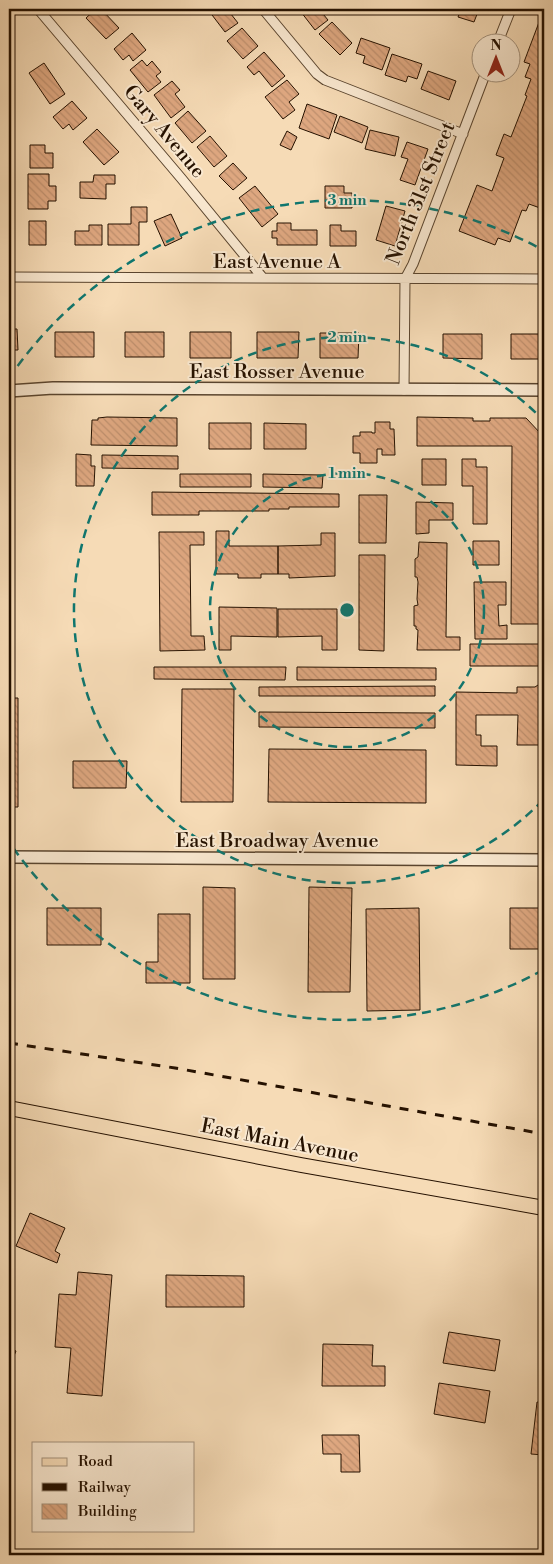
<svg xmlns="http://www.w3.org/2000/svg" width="553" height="1564" font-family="'Libre Bodoni',serif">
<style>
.building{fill:url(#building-back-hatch);stroke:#251100}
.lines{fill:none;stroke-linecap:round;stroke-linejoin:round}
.minor-casing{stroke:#59442e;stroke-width:11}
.tertiary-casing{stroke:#59442e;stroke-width:14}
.primary-casing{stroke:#251100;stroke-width:16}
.minor{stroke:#f9e8d0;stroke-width:9}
.tertiary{stroke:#f9e8d0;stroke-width:11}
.primary{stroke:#f6dbb6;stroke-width:14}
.rail{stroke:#251100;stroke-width:3;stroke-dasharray:9 9;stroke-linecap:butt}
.ring{fill:none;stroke:#0f766e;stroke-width:2.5;stroke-dasharray:9 6}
.labels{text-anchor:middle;stroke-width:4;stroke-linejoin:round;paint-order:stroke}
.street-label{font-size:20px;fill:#251100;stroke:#f9e8d0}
.centre{fill:#0f766e;stroke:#f9e8d0;stroke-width:2.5}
.ring-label{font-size:15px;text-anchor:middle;font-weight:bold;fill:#0f766e;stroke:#f9e8d0;stroke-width:4;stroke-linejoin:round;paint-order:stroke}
</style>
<defs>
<pattern id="building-back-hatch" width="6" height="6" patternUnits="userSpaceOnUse" patternTransform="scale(1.25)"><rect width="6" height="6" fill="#dea780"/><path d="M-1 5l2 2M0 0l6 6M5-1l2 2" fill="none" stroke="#be8f6d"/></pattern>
</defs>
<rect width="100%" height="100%" fill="#f6dbb6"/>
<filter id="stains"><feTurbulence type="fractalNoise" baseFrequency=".004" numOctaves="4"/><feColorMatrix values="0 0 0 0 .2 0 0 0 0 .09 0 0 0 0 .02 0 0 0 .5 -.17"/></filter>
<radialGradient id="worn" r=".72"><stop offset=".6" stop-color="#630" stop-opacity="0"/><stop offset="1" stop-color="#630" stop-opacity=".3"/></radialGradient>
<path class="building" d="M96,9H101L119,28L106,39L86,18Z
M212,9H227L238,23L225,32L209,11Z
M305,9H319L328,20L315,30L301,12Z
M461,9H479L474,22L458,17Z
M544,9V197L540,208L529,204L526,211L522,210L510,242L498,238L495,245L459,231L477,185L492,191L504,158L496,155L504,134L511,137L527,96L525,95L531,79L525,77L530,64L524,62Z
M332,22L352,43L340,55L319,34Z
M242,28L258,46L243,59L227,41Z
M132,33L146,50L133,61L129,55L123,60L114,49Z
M361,38L390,48L382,70L363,63L365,56L356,53Z
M264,52L285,76L272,87L259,71L254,75L247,67Z
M392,54L422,64L417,79L408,76L406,82L385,75Z
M142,60L147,66L152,61L161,72L156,76L161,82L148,92L130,70Z
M44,63L65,94L50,104L29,73Z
M428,71L456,81L449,100L421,89Z
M287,80L299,94L289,102L295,110L283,119L265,97Z
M172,81L180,90L175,94L185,107L171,118L154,95Z
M72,101L87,118L73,130L69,124L63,129L53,117Z
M307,104L337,115L329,139L299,128Z
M188,111L206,131L192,143L175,123Z
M340,116L368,127L362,143L334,132Z
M97,129L119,152L104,165L83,142Z
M370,130L399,137L395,156L365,149Z
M287,131L297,137L291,150L280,145Z
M210,136L227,156L214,167L197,147Z
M407,142L428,149L415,185L400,180L408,159L401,157Z
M30,145H45V153H53V168H30Z
M233,163L247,178L233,190L219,176Z
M28,174H49V186H56V201H48V209H28Z
M94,175H115V184H106V199L80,198V182H93Z
M255,186L278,214L262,227L239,198Z
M325,186H344V193H352V208H325Z
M386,206L405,211L395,246L376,240Z
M131,207H147V222H139V245H108V224H131Z
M171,214L182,238L165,246L154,221Z
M29,221H46V245H29Z
M277,223H291V230H317V245H277V238H272V231H277Z
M89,225H102V245H75V231H89Z
M330,225H341V231H356V246H330Z
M9,329H17L18,350H9Z
M55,332H94V357H55Z
M125,332H164V357H125Z
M190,332H231V358H190Z
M257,332H299L298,358H257Z
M320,333H359L358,358H320Z
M443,334H482V359L443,358Z
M511,334H544V359H511Z
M107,417L177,418V446L91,445L92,420H98V418Z
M417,417L473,418V421H490V418H526L542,435L541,624H511L512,446H417Z
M375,422H390V429H394L395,455H382V449H377V463H360V453H353V436H360V432H372V433H375Z
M209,423H251V449H209Z
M264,423L306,424V449H264Z
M76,454L91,455V466H95L94,486H76Z
M102,455L178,456V469L102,468Z
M422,459H446V485H422Z
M462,459H476V467H487V524H473V486H462Z
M180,474H251V487H180Z
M263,474L323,475L322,488L263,487Z
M152,492L339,494V507H289V509H269V511H199V515H152Z
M359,495H387L386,543H359Z
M416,502L453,503V520H429V533L416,534Z
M216,531H229V546H278V574H261V578H238V574H216Z
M159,532H204V545H190L191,636H204L205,650L160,651Z
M321,533H335V576L289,578V574H278V546L321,545Z
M473,541H499V565H473Z
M419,542L447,543L446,637H460V650H417L418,630L416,629V626H414V606L418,605L417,599L418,582L417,577H415V559L418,557Z
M359,555H385L384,651L359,650Z
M474,582H506V605H498L499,626L507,625V639H475Z
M219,607L277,608V637L231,636V650H219Z
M278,609H337V650H322V636L278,637Z
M470,644H540V666H470Z
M154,667H286L285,680L154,679Z
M297,667L436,668V680H297Z
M538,685L544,690L540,696L542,698V706H544L543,745H517L518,715H476V735H481V746H497V766L456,765V692L517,693V687H535Z
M435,686V696H259V687Z
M182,689H234L233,802H181Z
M9,698H18V807H9Z
M259,712L435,713V728L259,727Z
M269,749L426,750V803L268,802Z
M73,761H127L126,788H73Z
M203,887L235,888V979H203Z
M309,887L352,888L350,992H308Z
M47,908H101V945H47Z
M419,908L420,1010L367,1011L366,909Z
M510,908H541V949H510Z
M158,914H190V983H146V962H158Z
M30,1213L65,1228L55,1251L60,1254L57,1263L16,1246Z
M78,1272L112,1275L102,1396L67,1393L71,1348L55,1347L59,1294L76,1295Z
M166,1275L244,1276V1307H166Z
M449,1332L500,1340L495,1371L443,1363Z
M323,1344L373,1345L372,1366H385V1386H322Z
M9,1348L16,1351L9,1368Z
M439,1383L490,1391L485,1423L434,1414Z
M537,1402L544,1403V1455L531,1454Z
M322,1435H359L360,1472H341V1454H323Z"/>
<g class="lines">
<defs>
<path id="minor" d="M38,9L181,178L263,278
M263,9L317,74L325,80L463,134
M498,42L511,9
M9,277L544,279
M404,390L405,279L413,264L486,72"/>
<path id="tertiary" d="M9,391L53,388L544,390
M9,857L544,860"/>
<path id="primary" d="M9,1108L301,1165L544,1208"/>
</defs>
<use href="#minor" class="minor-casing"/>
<use href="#tertiary" class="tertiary-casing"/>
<use href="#primary" class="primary-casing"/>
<use href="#minor" class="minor"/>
<use href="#tertiary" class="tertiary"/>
<use href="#primary" class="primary"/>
<path class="rail" d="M9,1043L175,1068L544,1134"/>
</g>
<g class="ring">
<circle cx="347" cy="610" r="137"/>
<path d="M543 800A273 273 0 1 1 543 420"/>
<path d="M543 970A410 410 0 0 1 9 842M9 378A410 410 0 0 1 543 250"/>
</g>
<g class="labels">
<g class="street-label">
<text transform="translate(165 131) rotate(50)" y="7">Gary Avenue</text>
<text transform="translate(420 193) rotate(-68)" y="7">North 31st Street</text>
<text x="277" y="268">East Avenue A</text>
<text x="277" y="378">East Rosser Avenue</text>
<text x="277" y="847">East Broadway Avenue</text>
<text transform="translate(280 1140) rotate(11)" y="7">East Main Avenue</text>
</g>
</g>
<circle cx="347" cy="610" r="8" class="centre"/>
<g class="ring-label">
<text x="347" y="205">3 min</text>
<text x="347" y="342">2 min</text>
<text x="347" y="478">1 min</text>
</g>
<rect width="553" height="1564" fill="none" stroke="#f6dbb6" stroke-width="30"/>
<rect x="10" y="10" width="533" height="1544" fill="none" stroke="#251100" stroke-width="2.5"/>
<rect x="15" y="15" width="523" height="1534" fill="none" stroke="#251100"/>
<rect x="32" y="1442" width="162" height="90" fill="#f9e8d0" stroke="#a4927d"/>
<rect x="42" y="1458" width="25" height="8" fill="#f6dbb6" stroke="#a4927d"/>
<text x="78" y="1466" font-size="15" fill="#251100">Road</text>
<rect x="42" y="1483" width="25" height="8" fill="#251100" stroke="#a4927d"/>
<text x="78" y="1492" font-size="15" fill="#251100">Railway</text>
<rect x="42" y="1504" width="25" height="15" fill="url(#building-back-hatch)" stroke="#a4927d"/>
<text x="78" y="1516" font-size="15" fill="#251100">Building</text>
<g transform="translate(496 58)"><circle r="24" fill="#f9e8d0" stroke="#a4927d"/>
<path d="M0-4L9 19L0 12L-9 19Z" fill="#8f2418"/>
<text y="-8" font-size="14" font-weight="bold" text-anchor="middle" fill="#251100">N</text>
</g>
<rect width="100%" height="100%" filter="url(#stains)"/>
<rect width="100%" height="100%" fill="url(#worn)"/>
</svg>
